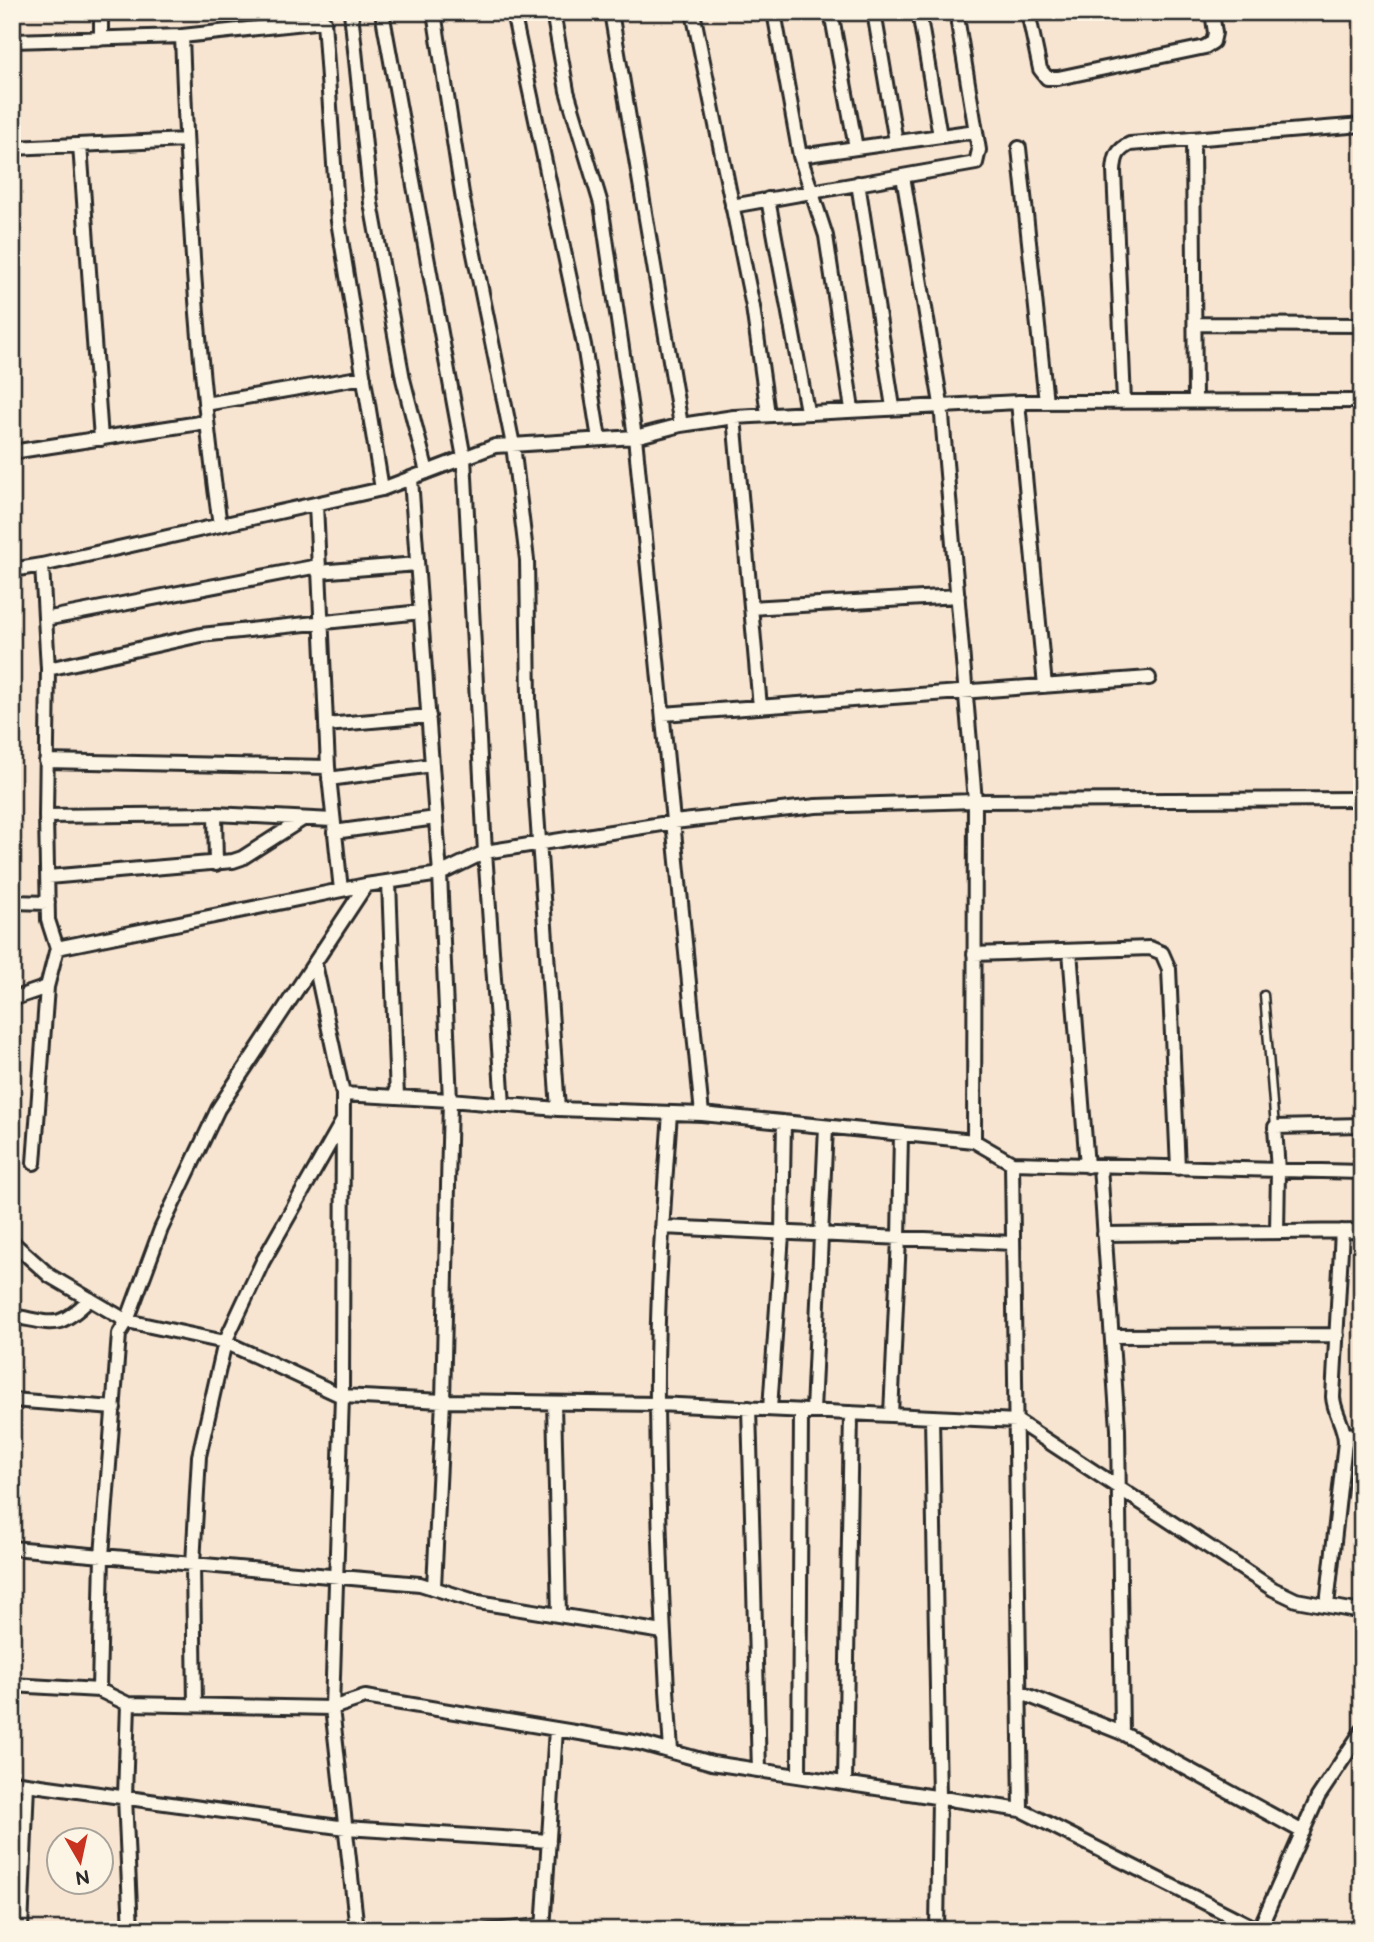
<svg xmlns="http://www.w3.org/2000/svg" width="1374" height="1942" font-family="'Balsamiq Sans',sans-serif">
<style>
.lines{fill:none;stroke-linecap:round;stroke-linejoin:round}
.service-casing{stroke:#2b2b2b;stroke-width:11}
.minor-casing{stroke:#2b2b2b;stroke-width:18}
.service{stroke:#fcf5e5;stroke-width:6}
.minor{stroke:#fcf5e5;stroke-width:12}
</style>
<rect width="100%" height="100%" fill="#f8e5d1"/>
<filter id="ink" filterUnits="userSpaceOnUse"><feTurbulence type="fractalNoise" baseFrequency=".0143" numOctaves="2"/><feDisplacementMap in="SourceGraphic" scale="14" xChannelSelector="R" yChannelSelector="G"/><feConvolveMatrix kernelMatrix="1 2 1 2 8 2 1 2 1" color-interpolation-filters="sRGB"/></filter>
<g filter="url(#ink)">
<g class="lines">
<defs>
<path id="service" d="M1264,995L1275,1127
M465,1930L543,1922"/>
<path id="minor" d="M101,12V39
M351,12L371,203L403,379L427,472
M382,12L464,458L485,852L503,1105
M434,12L463,200L513,445L527,560L529,700L558,1109
M513,12L584,345L599,439
M553,12L567,91L601,204L635,437L702,1114
M611,12L681,425
M693,12L753,307L768,414
M774,12L800,156L826,236L852,409
M831,12L856,148
M874,12L896,142
M919,12L940,136
M1028,12L1040,69L1047,78H1058L1205,47L1213,42L1215,33L1212,12
M12,41L182,36
M1193,139L1195,401
M80,145L101,439
M12,148L186,140
M1019,148L1046,402
M800,156L976,131
M903,176L941,404L975,801L974,1141
M858,183L893,407
M768,199L807,411
M732,206L976,163L979,150L958,23
M1195,324L1362,325
M1124,401L1114,171C1115,157 1117,150 1130,144L1362,125
M1018,402L1045,686
M205,404L364,377
M734,417L760,707
M12,452L206,422
M316,504L328,767L341,890
M220,525C197,364 188,199 182,36L324,21L338,221L382,489
M12,570L42,565
M318,572L417,564
M751,608L958,596
M45,619L318,566
M48,669L201,635L421,612
M663,714L1149,678
M326,725L429,716
M46,761L328,767
M329,779L432,765
M215,814L216,864
M46,816L215,814L333,820
M334,832L436,818
M48,877L233,861L242,858L303,819
M389,882L397,1097
M12,902L48,903
M57,948L366,885
M1070,951L1087,1166
M974,954L1150,948L1162,953L1169,969L1178,1168
M315,964L343,1094L342,1396L332,1708L357,1930
M12,999L47,987L57,948L48,920L46,816L48,669L42,565L382,489L495,446L635,437L681,425L734,417L1018,402L1362,401
M343,1094L450,1100L440,874L411,479
M670,1113C663,1210 656,1308 657,1405C658,1521 663,1636 671,1751
M34,1163L47,987
M1012,1163L1362,1172
M1100,1166L1118,1429L1122,1733
M662,1227L1013,1243
M1277,1232L1278,1171L1275,1127L1362,1125
M1104,1234L1362,1231
M12,1242L50,1276L127,1321L225,1342L342,1396L443,1401L657,1404L1017,1421L1273,1589L1296,1600L1362,1612
M12,1316C54,1323 57,1331 90,1299
M1112,1336L1337,1335
M12,1400L114,1408
M554,1403L559,1615
M749,1408L759,1770
M770,1409L782,1234L784,1122
M813,1411L826,1127
M891,1415L899,1238L901,1134
M932,1417L939,1797L937,1930
M1345,1435L1362,1434
M12,1548L420,1584L478,1602L663,1632
M434,1587L443,1401L450,1100L558,1109L702,1114L974,1141L1012,1163L1021,1810
M1327,1605L1345,1442C1345,1426 1334,1413 1333,1397L1342,1231
M12,1685L99,1690L128,1704L332,1708L365,1697L640,1743L712,1763L1021,1810L1259,1930
M99,1690L102,1556L119,1334L127,1321L161,1229L218,1109L366,885L440,874L485,852L674,822L816,806L975,801L1362,799
M1019,1692L1122,1733L1303,1832
M128,1704L125,1797L131,1930
M195,1705L193,1564L199,1456L225,1342L263,1261L342,1122
M799,1776L801,1411
M12,1782L346,1828L549,1841
M845,1783L851,1413
M21,1930L27,1784
M543,1930L556,1729
M1259,1930L1318,1797L1362,1731"/>
</defs>
<use href="#service" class="service-casing"/>
<use href="#minor" class="minor-casing"/>
<use href="#service" class="service"/>
<use href="#minor" class="minor"/>
</g>
</g>
<rect width="1374" height="1942" fill="none" stroke="#fcf5e5" stroke-width="42"/>
<rect x="21" y="21" width="1332" height="1900" fill="none" stroke="#2b2b2b" stroke-width="2.5" filter="url(#ink)"/>
<g transform="translate(80 1861) rotate(171)"><circle r="33" fill="#fcf5e5" stroke="#a8a49b" stroke-width="2"/>
<path d="M0-5L12 26L0 18L-12 26Z" fill="#c8321e"/>
<text y="-10" font-size="19" font-weight="bold" text-anchor="middle" fill="#2b2b2b">N</text>
</g>
</svg>
